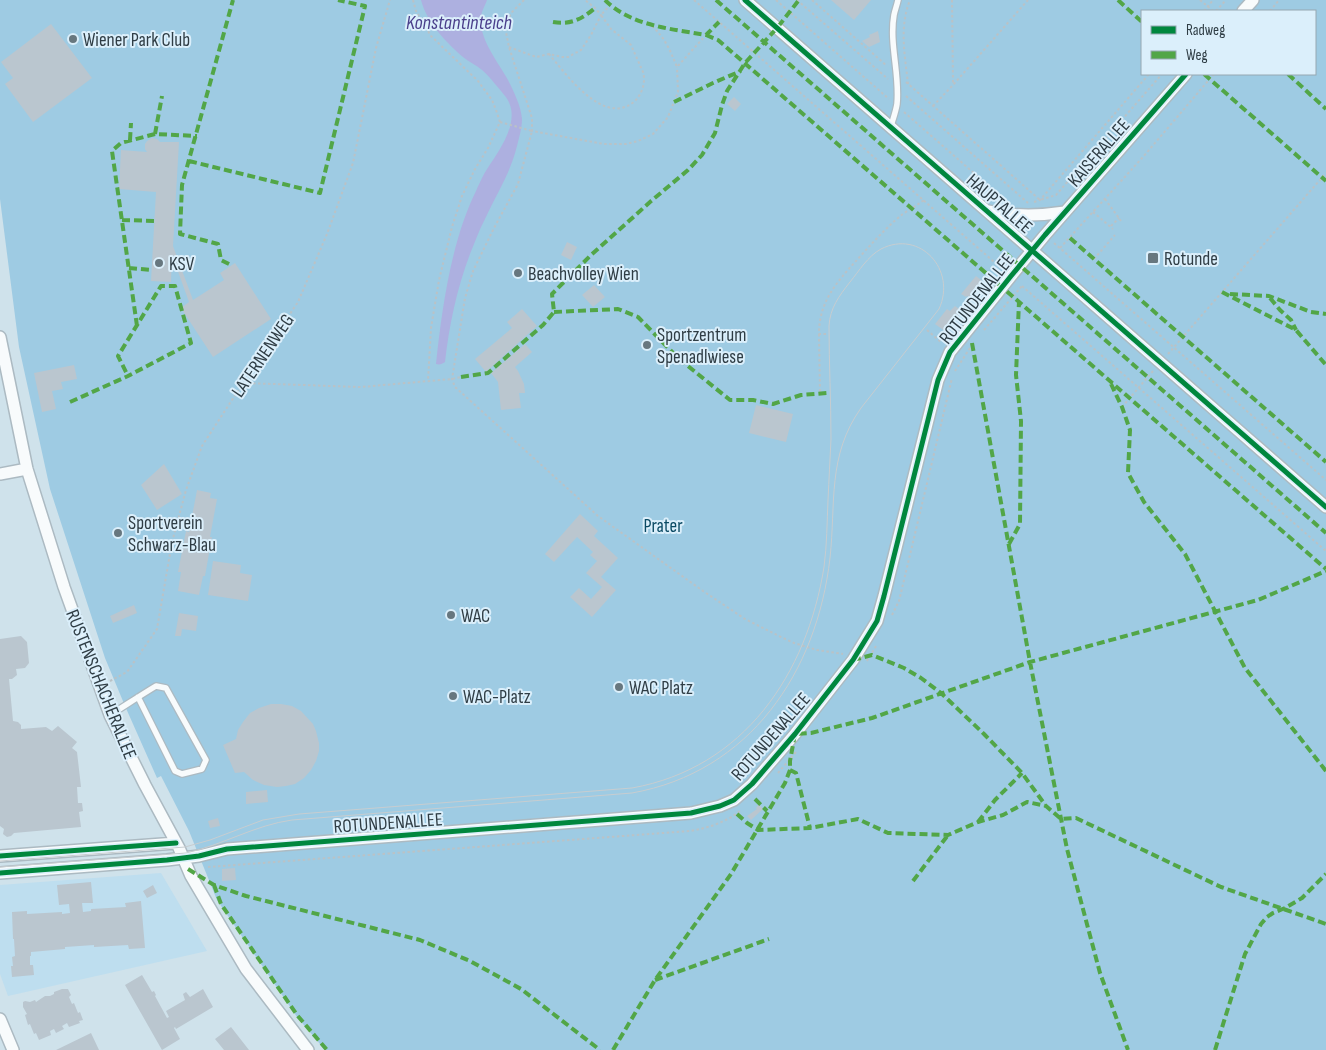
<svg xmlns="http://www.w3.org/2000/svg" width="1326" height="1050" font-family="'Sofia Sans Condensed',sans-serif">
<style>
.built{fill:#bedeef}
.green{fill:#9ecbe3;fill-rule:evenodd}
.water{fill:#adb0e0}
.building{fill:#bac6cf}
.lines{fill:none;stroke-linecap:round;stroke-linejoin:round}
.service-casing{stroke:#acbac2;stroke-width:8}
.minor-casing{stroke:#acbac2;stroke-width:14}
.path{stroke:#bac2c6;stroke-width:2;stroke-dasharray:2.5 2.5;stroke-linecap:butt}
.service{stroke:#f8fbfc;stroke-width:5.5}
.minor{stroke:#f8fbfc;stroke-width:11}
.tram{stroke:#c7cdd0;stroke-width:1}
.quiet{stroke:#52a647;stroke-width:4;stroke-dasharray:8 4;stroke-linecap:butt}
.cycleway-casing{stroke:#dbeffb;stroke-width:8}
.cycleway{stroke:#00873e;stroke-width:5}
.poi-dot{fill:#67777f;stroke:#dbeffb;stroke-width:2}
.labels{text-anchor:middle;stroke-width:4;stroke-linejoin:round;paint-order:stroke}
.poi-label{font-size:19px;fill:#2f3d45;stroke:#dbeffb;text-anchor:start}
.street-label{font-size:19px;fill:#2f3d45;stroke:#dbeffb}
.park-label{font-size:19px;fill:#0a4a64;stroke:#dbeffb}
.water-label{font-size:20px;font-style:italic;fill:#4a3f8b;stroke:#dbeffb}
</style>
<rect width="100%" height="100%" fill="#cfe2eb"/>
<path class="built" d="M161,873L207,951L8,996L0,974V885Z"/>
<path class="green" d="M0,0H1326V1050H325L297,1017L217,900L189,831L161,776L157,778L125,706L105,658L50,489L19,347L0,199ZM1142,11H1315V74H1142Z"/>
<path class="water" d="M421,0H487C485,6 481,12 481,18C479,39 498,62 508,80C514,92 521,106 522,119C522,128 519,138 517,146C510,174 497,193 485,219C479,230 475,242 470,254C457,288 449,326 445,362C442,364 440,365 436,364C442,308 451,242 476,191C478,186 481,180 484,174C495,156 518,128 510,105C508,98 500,90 495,84C491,79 487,74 482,70C476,65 469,62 463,57C446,42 427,23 421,0Z"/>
<path class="building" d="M831,0H871L854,20Z
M51,24L92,78L33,122L5,84L13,78L1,62Z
M878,31L880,42L869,47L862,41L870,37L869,35Z
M734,97L741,104L735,111L727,104Z
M152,138L157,139L160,142H179L173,246L193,300L224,280L220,273L235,263L271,319L213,357L181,308L189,302L172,255L171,282L151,281L156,192L119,189L121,150L147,152L145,149V144L147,141Z
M567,242L577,247L571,260L561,255Z
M976,276L985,283L972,299L967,296L966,297L961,294Z
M594,285L605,297L593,307L582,295Z
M955,306L962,311L946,332L935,324L947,309L950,311Z
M522,309L537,326L486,372L475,359L512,328L507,322Z
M525,344L532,352L515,367L518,371L524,384L525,393H519L521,408L501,410L498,382L491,373Z
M74,365L77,379L61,382L63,389L52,391L56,409L42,412L34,373Z
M756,405L793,414L786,442L749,433Z
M164,464L182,494L157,510L141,485Z
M197,490L211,493L210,498L217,499L210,537H212L205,576H203L199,595L178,591L181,572H178L186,531L189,532Z
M580,514L598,531L594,536L618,558L601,577L616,590L592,617L570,597L579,588L591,599L602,587L586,573L597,561L590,555L593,552L577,537L554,562L545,554Z
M213,561L241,565L240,573L252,575L248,601L208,595Z
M134,605L137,613L113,623L110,616Z
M179,613L198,616L196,631L182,629L181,636H175Z
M21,636L27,642L29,663L25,668L16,669L17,675L12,679H9L13,721L18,722L21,725V729L46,727L52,731L58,726L77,742L72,748L77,752L81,787H77L78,803H82L83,811L79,812L81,827L14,833L11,836L7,837L3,834L4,829L0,826V639Z
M271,704H281L292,706L301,711L313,724L316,731L319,743V751L316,761L311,770L304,778L295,784L286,786L277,787L264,785L253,780L244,772L235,773L223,745L236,739L238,730L243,722L250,713L259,708Z
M267,790L268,802L246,804V792Z
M759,804L763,809L751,820L747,816L757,809L756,808Z
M218,818L220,826L210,828L208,821Z
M235,868L236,880L222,881V869Z
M91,882L93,903H82L83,912L91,911V909L126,907L125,903L141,901L145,948L129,949L128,945L94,947V945L65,947V949L31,952V956H30V965H33L34,975L12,977L11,966H13L12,957L15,956L14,939H13L12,912L27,911V914L62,912V914L70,913L69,904L59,905L57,885Z
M153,885L157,893L147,898L143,891Z
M142,975L152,992L154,991L156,995L155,996L167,1018L169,1017L166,1011L185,1000L183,994L186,992L190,997L203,989L213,1007L176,1029L175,1027L174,1028L180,1039L162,1050L125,985Z
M62,989H68L71,995L69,997L72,1004L74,1003L78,1013L80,1012L83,1020L79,1021L80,1023L69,1027L67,1023L62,1026L64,1029L56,1033L54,1029L50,1031L51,1035L39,1040L36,1033L34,1034L30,1024L28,1025L25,1015L27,1014L23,1007V1002L25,1001L30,1002L35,1000L36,1002L45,996H50L54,994V992Z
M231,1027L249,1050H224L215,1039Z
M91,1033L99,1050H56Z"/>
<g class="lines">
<defs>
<path id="service" d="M891,126C893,119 896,111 897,104C900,74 889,44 894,15C895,10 897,5 898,0
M110,715C126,705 141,695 156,686L166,688L206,760L202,769L182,774L175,771L138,697"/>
<path id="minor" d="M745,0L1326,507
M1243,11L1253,0
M988,211C1013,216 1039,216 1065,212
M0,337L27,469L64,587L110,715L145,785L179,848L191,876L246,969L308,1050
M0,474L27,469
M0,856L176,843
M0,873L167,860L199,856L227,849L691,813L720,806L734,800L752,784L795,734L853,660L877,621L884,596L938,380L950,352L1011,276L1045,235L1186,74
M0,1019L13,1050"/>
</defs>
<use href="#service" class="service-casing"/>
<use href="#minor" class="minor-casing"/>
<path class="path" d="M413,0L416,11L431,36L478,81L492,100L496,110L500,122L488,148L475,169L462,196L452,227L439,280L431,328L428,381
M524,0L511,13L505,27L509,47L532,118V131L604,144H626L638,141L653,134L668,117L678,92L677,67
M694,0L1001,268
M776,0L889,99
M797,0L888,79
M812,0L887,66
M952,0L953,85
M1200,0L1213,11
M1204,11L1213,0
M1216,11L1226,0
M1270,11L1279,0
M652,26C665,38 670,50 677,67L706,35
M509,47L536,57L549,54L562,57H568L581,50L591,35L601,15L595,8L585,0
M549,54C566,74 604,128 635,101C642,94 646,82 643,72L631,45L611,29L601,15L610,5
M906,82L1040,200L1056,195L1162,74
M908,84C905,56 899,27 910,0
M906,96L1028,203
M933,106L953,85L1028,0
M904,112L1007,202
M500,122L532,131L518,184L494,228L473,271L465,298L452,379L455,387L598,516L703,591L745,619L781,637L794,643L817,650L843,654
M1105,199L1121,221
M1034,202L1040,200L1149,74
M1093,212L1113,229
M1111,226L1119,218
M1054,243L1326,480
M1060,248L1143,157L1214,74
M1094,259L1115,235
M1022,286L1326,551
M927,330L942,343
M984,330L1022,286
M819,334L820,393
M826,334H819C819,297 842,277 865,251C877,238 890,224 904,213C911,209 917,205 924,200
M1168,354L1326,173
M955,371L970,348
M243,383L361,387L452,379L461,377
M1122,407L1153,371
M892,615L899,601L952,378
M867,661L876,646
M110,681L127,672L157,629L172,542L186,490L202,446L243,383L298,302L327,234L353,163L376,48L390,0
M778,773L796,752
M208,867L690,831C708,828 727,822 741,810"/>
<use href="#service" class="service"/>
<use href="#minor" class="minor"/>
<path class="tram" d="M0,861L185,847L210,840L263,820L299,814L632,788C744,768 807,674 824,567C827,545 827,522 828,500C829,479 830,459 831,439C831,401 829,364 829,326C830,308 839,296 850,282C859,271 868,256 881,249C920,229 957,270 939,309L861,408C827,456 836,503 830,558C817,672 750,772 632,793L292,820C255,825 223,845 186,853L0,867"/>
<path class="quiet" d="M605,0C631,26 672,29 706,35L719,22
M716,0L1326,533
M1118,0L1142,22
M553,22C571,25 582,19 595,8
M706,35L718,40L1326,569
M1204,74L1326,181
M1288,74L1326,109
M674,102L713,83L741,71
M155,134L162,96
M130,140L131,123
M189,161L320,193L365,6L338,0
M122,220L155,221
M1070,238L1326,462
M229,264L221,260L218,244L180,234L182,185L233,0
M129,268L152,270
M1222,292L1296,330L1326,365
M1230,294L1269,296L1311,312L1326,314
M1270,298L1280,310L1291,320L1296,330
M554,312L618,309L638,317L678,358L730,400H753L773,404L801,395L827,393
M137,326L112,151L121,143L155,134L197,136
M972,343L1030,662L1067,849L1100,973L1128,1050
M461,377L488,373L543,325L554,312L552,294L590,256L650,202L688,170L702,155L715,133L722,105L727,91L745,63L777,28L799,0
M1111,384L1122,407L1130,430L1128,473L1144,502L1185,554L1245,668L1326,771
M70,402L128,376L191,343L175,286H161L118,356L128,376
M1009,544L1020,524L1021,421L1016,375L1019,301
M853,660L872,655L904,668L921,678L941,693L984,734L1022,773L1046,806L1061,819L1076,818L1221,887L1326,924
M790,770L796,773L810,828
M755,799L767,811
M737,814L747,823L758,830L810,828L858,819L888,833L948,835L978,822L1003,815L1027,802L1046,806
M978,822L995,800L1022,773
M188,869L214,885L246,896L420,940L470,961L521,989L600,1050
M913,881L948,835
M214,885L221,904L297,1015L327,1050
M655,980L769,939
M613,1050L655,980L731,874L785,783L790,770V761L795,734L811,733L872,718L1030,662L1258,600L1326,571
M1215,1050L1245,954L1261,924L1267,917L1273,913L1285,908L1302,898L1326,874"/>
<defs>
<path id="cycleway" d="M745,0L1326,507
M0,856L176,843
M0,873L167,860L199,856L227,849L691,813L720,806L734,800L752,784L795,734L853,660L877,621L884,596L938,380L950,352L1011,276L1045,235L1186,74"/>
</defs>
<use href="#cycleway" class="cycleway-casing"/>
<use href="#cycleway" class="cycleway"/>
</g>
<g class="poi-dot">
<circle cx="73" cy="39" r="5"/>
<rect x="1147" y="252" width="12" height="12" rx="2.5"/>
<circle cx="159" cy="263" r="5"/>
<circle cx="518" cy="273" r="5"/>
<circle cx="647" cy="345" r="5"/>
<circle cx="118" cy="533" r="5"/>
<circle cx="451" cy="615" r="5"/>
<circle cx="619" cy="687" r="5"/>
<circle cx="453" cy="696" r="5"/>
</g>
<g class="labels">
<g class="poi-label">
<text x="83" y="46">Wiener Park Club</text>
<text x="1164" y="265">Rotunde</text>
<text x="169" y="270">KSV</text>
<text x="528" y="280">Beachvolley Wien</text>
<text x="657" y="341">Sportzentrum<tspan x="657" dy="22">Spenadlwiese</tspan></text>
<text x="128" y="529">Sportverein<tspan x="128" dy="22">Schwarz-Blau</tspan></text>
<text x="461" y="622">WAC</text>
<text x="629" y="694">WAC Platz</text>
<text x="463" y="703">WAC-Platz</text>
</g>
<g class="street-label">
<text transform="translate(1098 152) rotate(-49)" y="7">KAISERALLEE</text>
<text transform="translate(1000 203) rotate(41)" y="7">HAUPTALLEE</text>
<text transform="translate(976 298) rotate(-52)" y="7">ROTUNDENALLEE</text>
<text transform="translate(262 355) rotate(-56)" y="7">LATERNENWEG</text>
<text transform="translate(102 684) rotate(68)" y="7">RUSTENSCHACHERALLEE</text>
<text transform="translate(770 736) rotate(-49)" y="7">ROTUNDENALLEE</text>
<text transform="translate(388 822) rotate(-4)" y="7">ROTUNDENALLEE</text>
</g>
<g class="park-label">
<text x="663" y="532">Prater</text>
</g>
<g class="water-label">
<text x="459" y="29">Konstantinteich</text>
</g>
</g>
<rect x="1141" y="10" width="175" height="65" fill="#dbeffb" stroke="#96a8b2"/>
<rect x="1151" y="26" width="25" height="8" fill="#00873e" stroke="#96a8b2"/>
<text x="1186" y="35" font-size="15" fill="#2f3d45">Radweg</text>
<rect x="1151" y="51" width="25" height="8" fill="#52a647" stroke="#96a8b2"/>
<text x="1186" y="60" font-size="15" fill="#2f3d45">Weg</text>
</svg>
